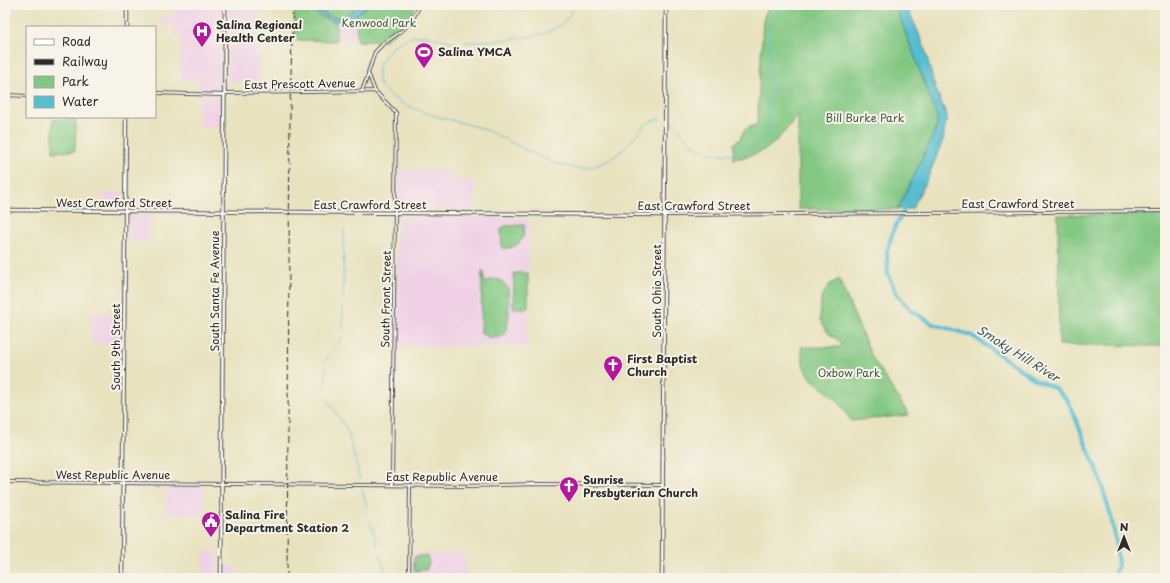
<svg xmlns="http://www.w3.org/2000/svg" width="1170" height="583" font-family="'Playpen Sans',sans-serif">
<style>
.built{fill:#efd0e6}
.green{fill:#83c882;stroke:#577a56}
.water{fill:#55bed1;stroke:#40747e}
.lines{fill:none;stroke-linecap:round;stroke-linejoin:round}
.stream{stroke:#55bed1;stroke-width:1}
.river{stroke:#55bed1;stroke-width:4}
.tertiary-casing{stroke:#484641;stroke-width:4}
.secondary-casing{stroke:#484641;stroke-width:4.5}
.primary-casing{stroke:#484641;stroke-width:4.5}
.tertiary{stroke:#fff;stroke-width:2}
.secondary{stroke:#fff;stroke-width:2.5}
.primary{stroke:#fff;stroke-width:2.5}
.rail{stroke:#2b2b2b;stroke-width:1;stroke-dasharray:6 3;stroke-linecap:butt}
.labels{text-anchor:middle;stroke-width:4;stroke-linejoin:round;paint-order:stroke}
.park-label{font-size:11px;fill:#455a45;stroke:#f7f3e8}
.poi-label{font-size:11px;font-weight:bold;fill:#2b2b2b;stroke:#f7f3e8;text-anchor:start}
.street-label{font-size:11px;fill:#2b2b2b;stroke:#f7f3e8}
.water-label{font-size:12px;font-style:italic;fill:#38575d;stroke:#f7f3e8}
</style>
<rect width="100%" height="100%" fill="#f7f3e8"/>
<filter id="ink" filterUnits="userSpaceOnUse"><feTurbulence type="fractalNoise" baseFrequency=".025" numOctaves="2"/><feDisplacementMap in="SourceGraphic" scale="8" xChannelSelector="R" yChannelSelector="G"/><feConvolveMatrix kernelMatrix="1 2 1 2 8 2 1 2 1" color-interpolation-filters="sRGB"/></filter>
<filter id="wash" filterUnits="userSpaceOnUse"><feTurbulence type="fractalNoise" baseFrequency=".012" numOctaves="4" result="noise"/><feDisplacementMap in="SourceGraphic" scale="16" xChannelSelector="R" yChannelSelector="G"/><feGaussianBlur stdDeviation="0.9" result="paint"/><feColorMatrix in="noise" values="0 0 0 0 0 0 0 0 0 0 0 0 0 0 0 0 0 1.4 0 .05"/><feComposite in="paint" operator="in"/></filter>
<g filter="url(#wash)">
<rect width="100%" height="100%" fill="#e9e2bf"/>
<path class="built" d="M174,5H222L221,92L199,93V80H182V75H180L179,60H181V35H174V23L159,22V16H174Z
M229,5H259L258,82H228Z
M356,14L357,41H336V22L348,20Z
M199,96H221L222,127L199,128Z
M398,170H444L457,180L476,182L475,209H397Z
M102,192H123L122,207L107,208V199H102Z
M128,199H149V209L129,208Z
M149,214V241H127L129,216Z
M440,216L529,218L528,346H396L397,218L400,217Z
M91,312L123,313L122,344H92Z
M166,485H204V515L165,514Z
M203,551H215L218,552L217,578H203Z
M412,553L465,554L467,578H411Z
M224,567H238V578H223Z"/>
<path class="green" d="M294,5H307L321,17L336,22V41L295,40Z
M314,5H360C339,20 335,23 314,5Z
M369,5H417L405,24L384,41H357L356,14Z
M772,5H895L937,116V127L898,209H798V115C775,143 771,153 733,159L734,143L740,139L744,130L757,124L763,21L766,12Z
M76,119L75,151L53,152V120Z
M1165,214V346L1059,345L1058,215Z
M524,225C526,241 516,249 502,248L501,229L505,226Z
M482,271H484V283C493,277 503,278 508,289C508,303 514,340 493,338C488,338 486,335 481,334Z
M514,273H528V308H513Z
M839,279L872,357L909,415L851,421L838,401L812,379L804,368L801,347H840L842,343L828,333L820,320L821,298L830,284Z
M416,556H427L429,564L426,570L414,571V558Z"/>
<path class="water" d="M308,5C319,5 325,18 338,18C350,18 355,5 369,5C342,26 334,27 308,5Z
M895,5H906L924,45L935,88L947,116L943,140L929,175L912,209H898L937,127V116Z"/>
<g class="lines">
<path class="stream" d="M454,42C441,40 429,34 416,36C392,40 362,72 387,93C414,114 448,118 480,128C509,138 548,167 578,168C599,169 619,156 632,140C641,130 646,120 660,119
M464,43C491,39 547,42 565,21C570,16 572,11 575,5
M671,122C681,128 685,139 695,146C715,162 750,153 767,137L769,125L768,103L772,90L769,77L771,59L769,24L777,12L785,5
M343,298L344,230
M343,305V329
M326,361L343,336
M325,388L326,367
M328,400L348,432L360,479
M362,488L368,513
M370,521L378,547
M380,554L387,578"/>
<path class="river" d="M906,206L893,231L887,251L888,274L896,293L912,311L933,324L971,335L1036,380L1055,388L1068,401L1099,475L1111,517L1116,542L1118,565L1113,578"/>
</g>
</g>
<g filter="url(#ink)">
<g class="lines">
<defs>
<path id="tertiary" d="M362,91L368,75
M155,93L225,95
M225,93L375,91
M5,95L27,96
M665,215L1165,211
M5,482L469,486L534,484L663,485
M392,485L396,113L375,91L368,73L375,52L382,45L404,29L412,20L420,5
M409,578L410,485"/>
<path id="secondary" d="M5,210L665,215
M221,578L225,5
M662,578L666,5"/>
<path id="primary" d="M127,27V5
M122,578L126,117"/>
</defs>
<use href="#tertiary" class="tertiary-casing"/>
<use href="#secondary" class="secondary-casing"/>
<use href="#primary" class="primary-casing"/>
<use href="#tertiary" class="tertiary"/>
<use href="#secondary" class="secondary"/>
<use href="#primary" class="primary"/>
<path class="rail" d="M287,578L290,108L293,5"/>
</g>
</g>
<defs>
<symbol id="hospital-pin" viewBox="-11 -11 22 30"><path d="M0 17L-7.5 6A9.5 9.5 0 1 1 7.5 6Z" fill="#b5179e" stroke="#f7f3e8"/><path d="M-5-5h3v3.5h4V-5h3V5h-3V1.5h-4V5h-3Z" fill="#fff"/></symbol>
<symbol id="stadium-pin" viewBox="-11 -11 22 30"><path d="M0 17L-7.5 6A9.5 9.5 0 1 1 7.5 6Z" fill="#b5179e" stroke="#f7f3e8"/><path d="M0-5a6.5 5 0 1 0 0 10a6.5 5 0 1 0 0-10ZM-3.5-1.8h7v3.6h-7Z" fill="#fff"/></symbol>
<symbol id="church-pin" viewBox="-11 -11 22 30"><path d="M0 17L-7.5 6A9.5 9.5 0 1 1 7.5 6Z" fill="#b5179e" stroke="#f7f3e8"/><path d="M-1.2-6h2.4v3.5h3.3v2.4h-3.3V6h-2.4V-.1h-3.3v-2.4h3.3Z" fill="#fff"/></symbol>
<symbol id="civic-pin" viewBox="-11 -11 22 30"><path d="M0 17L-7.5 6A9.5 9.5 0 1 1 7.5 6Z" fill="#b5179e" stroke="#f7f3e8"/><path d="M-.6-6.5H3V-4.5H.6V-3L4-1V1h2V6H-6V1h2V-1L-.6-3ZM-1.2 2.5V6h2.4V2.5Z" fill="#fff"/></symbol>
</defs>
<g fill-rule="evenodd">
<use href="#hospital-pin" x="191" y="20" width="22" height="30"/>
<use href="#stadium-pin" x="413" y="41" width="22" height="30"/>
<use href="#church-pin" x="602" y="354" width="22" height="30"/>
<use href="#church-pin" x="558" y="475" width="22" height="30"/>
<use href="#civic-pin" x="200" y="510" width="22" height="30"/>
</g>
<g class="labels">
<g class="park-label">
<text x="379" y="27">Kenwood Park</text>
<text x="865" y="122">Bill Burke Park</text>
<text x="849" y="377">Oxbow Park</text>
</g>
<g class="poi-label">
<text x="216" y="29">Salina Regional<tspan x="216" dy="13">Health Center</tspan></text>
<text x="438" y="56">Salina YMCA</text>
<text x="627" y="363">First Baptist<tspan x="627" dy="13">Church</tspan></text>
<text x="583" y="484">Sunrise<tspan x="583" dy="13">Presbyterian Church</tspan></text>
<text x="225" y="519">Salina Fire<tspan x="225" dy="13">Department Station 2</tspan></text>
</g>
<g class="street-label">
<text transform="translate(300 84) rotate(-1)" y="4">East Prescott Avenue</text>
<text x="114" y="207">West Crawford Street</text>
<text x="1018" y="208">East Crawford Street</text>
<text x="370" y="209">East Crawford Street</text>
<text x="694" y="210">East Crawford Street</text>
<text transform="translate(215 291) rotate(-90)" y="4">South Santa Fe Avenue</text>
<text transform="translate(657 291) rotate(-90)" y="4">South Ohio Street</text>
<text transform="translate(386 299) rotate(-89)" y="4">South Front Street</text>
<text transform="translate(116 347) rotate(-90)" y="4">South 9th Street</text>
<text x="113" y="479">West Republic Avenue</text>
<text x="442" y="481">East Republic Avenue</text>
</g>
<g class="water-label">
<text transform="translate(1018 354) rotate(32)" y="4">Smoky Hill River</text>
</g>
</g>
<rect width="1170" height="583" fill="none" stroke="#f7f3e8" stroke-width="20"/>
<rect x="26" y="26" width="130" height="92" fill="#f7f3e8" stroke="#a5a39c"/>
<rect x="34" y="39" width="20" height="6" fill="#ffffff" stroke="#a5a39c"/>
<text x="62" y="46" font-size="12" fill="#2b2b2b">Road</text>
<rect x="34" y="59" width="20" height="6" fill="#2b2b2b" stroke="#a5a39c"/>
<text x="62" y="66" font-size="12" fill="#2b2b2b">Railway</text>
<rect x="34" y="76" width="20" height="12" fill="#83c882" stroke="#a5a39c"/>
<text x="62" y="86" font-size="12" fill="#2b2b2b">Park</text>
<rect x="34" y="96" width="20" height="12" fill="#55bed1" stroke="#a5a39c"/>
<text x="62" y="106" font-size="12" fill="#2b2b2b">Water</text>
<g transform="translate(1124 537)" stroke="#f7f3e8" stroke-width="3" paint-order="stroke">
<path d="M0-3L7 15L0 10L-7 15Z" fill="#2b2b2b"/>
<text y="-6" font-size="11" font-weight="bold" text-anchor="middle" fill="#2b2b2b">N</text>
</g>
</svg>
